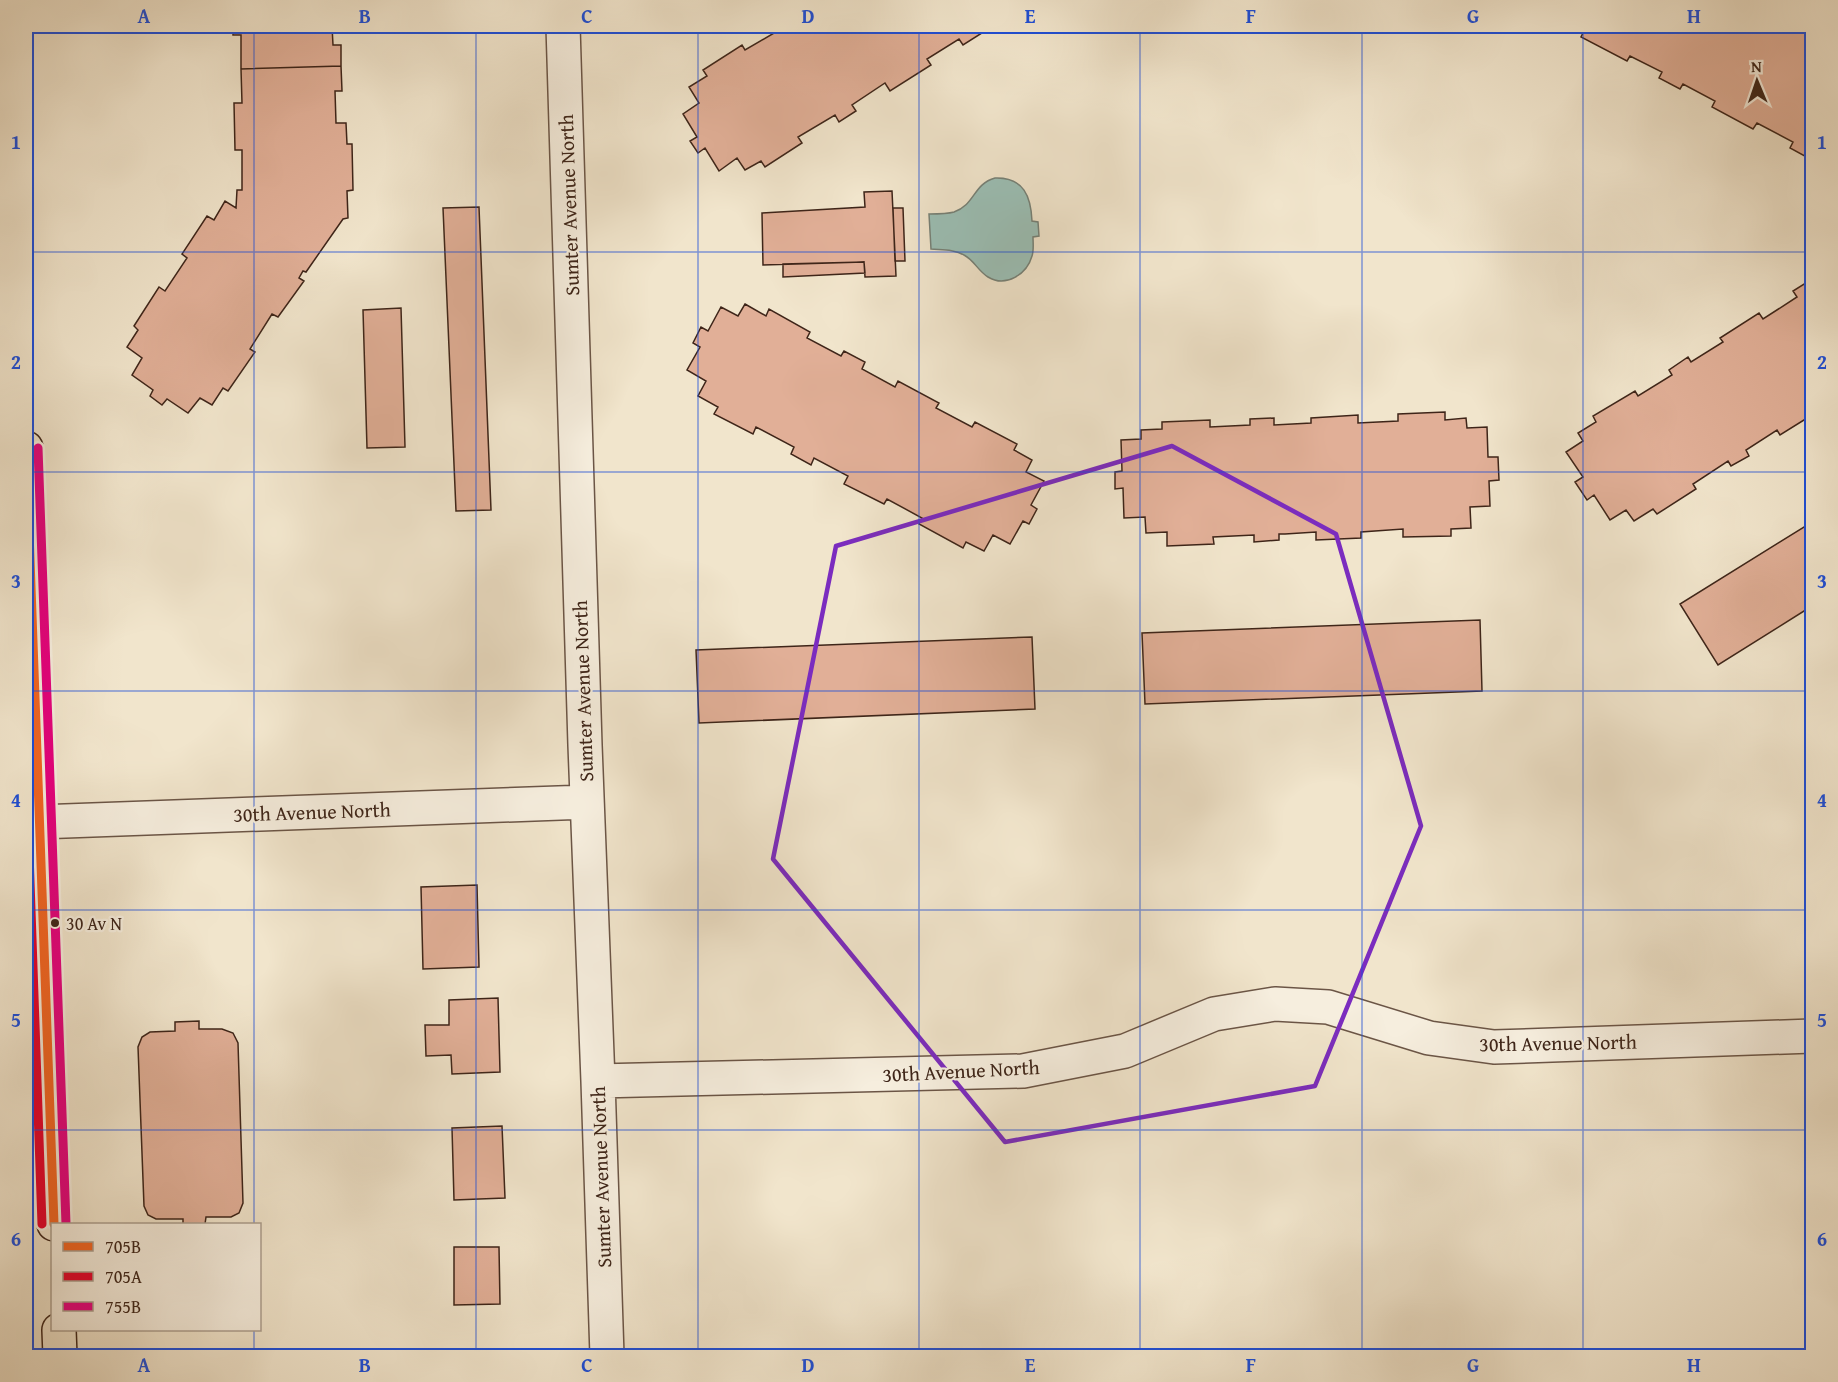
<svg xmlns="http://www.w3.org/2000/svg" width="1838" height="1382" font-family="'Gentium Book Plus',serif">
<style>
.water{fill:#9bbfb5;stroke:#768177;stroke-width:1.5}
.building{fill:#e1af97;stroke:#3e2519;stroke-width:1.5}
.lines{fill:none;stroke-linecap:round;stroke-linejoin:round}
.minor-casing{stroke:#6b5546;stroke-width:36}
.major-casing{stroke:#3e2519;stroke-width:36}
.minor{stroke:#f6eede;stroke-width:33}
.major{stroke:#f1e5cc;stroke-width:33}
.bus-1-casing{stroke:#f6eede;stroke-width:14}
.bus-2-casing{stroke:#f6eede;stroke-width:14}
.bus-3-casing{stroke:#f6eede;stroke-width:14}
.bus-1{stroke:#f26522;stroke-width:9}
.bus-2{stroke:#e4002b;stroke-width:9}
.bus-3{stroke:#e5007d;stroke-width:9}
.marked{fill:none;stroke:#7b2cbf;stroke-width:4.5;stroke-linejoin:round}
.grid{fill:none;stroke:#1d4ed8;stroke-width:1.5;stroke-opacity:0.55}
.bus-dot{fill:#3e2519;stroke:#f6eede;stroke-width:2}
.labels{text-anchor:middle;stroke-width:4.5;stroke-linejoin:round;paint-order:stroke}
.bus-label{font-size:18px;fill:#3e2519;stroke:#f6eede;text-anchor:start}
.street-label{font-size:20px;fill:#3e2519;stroke:#f6eede}
.neatline{fill:none;stroke:#1d4ed8;stroke-width:2}
.grid-label{font-size:20px;text-anchor:middle;font-weight:bold;fill:#1d4ed8}
</style>
<rect width="100%" height="100%" fill="#f1e5cc"/>
<filter id="stains"><feTurbulence type="fractalNoise" baseFrequency=".00333" numOctaves="4"/><feColorMatrix values="0 0 0 0 .2 0 0 0 0 .09 0 0 0 0 .02 0 0 0 .5 -.17"/></filter>
<radialGradient id="worn" r=".72"><stop offset=".6" stop-color="#630" stop-opacity="0"/><stop offset="1" stop-color="#630" stop-opacity=".3"/></radialGradient>
<path class="water" d="M995,178C1024,177 1031,197 1032,221L1038,222L1039,236L1033,237C1033,243 1034,250 1032,256C1027,274 1006,288 988,277C978,271 974,260 964,255C954,249 942,250 931,249L929,214C937,214 947,214 954,212C975,205 973,184 995,178Z"/>
<path class="building" d="M233,26H332L333,45H341V66L241,69V35H233Z
M779,26H993L963,45L959,39L927,59L931,65L890,91L885,83L852,105L856,111L839,122L835,115L798,137L802,143L765,167L761,161L745,170L737,158L719,171L705,148L698,153L690,141L697,137L683,114L699,103L689,87L707,76L703,70L742,45L745,50L781,29Z
M1151,26H1199L1151,28Z
M1574,26H1808L1805,32L1812,36V160L1790,148L1793,142L1757,123L1753,129L1712,107L1715,101L1683,84L1680,89L1659,78L1662,72L1630,56L1627,61L1581,37L1584,31Z
M341,66L342,91H335L336,123H346L347,144H352L353,190L347,191L348,218L343,219L306,272L303,271L299,278L304,281L278,317L272,314L250,349L255,352L228,391L223,388L212,405L200,398L188,413L167,399L162,405L150,396L153,390L132,375L142,358L127,347L138,330L134,326L159,287L165,291L187,258L182,254L207,216L214,220L225,201L236,208L237,190H242V150H235L234,103H242L241,69Z
M892,191L896,276L865,277L864,262L763,265L762,213L865,207L864,192Z
M479,207L491,510L456,511L443,208Z
M893,208H903L905,261H895Z
M864,262L865,273L783,277V264Z
M1812,279V415L1780,435L1777,430L1746,450L1749,456L1731,466L1728,461L1693,484L1696,489L1657,514L1653,509L1634,521L1626,510L1610,520L1594,495L1587,500L1575,482L1583,477L1566,452L1583,441L1578,433L1596,422L1593,416L1635,391L1638,396L1672,375L1669,370L1688,357L1691,362L1723,342L1720,338L1759,313L1763,319L1797,297L1793,291Z
M745,304L766,316L769,309L810,332L807,338L841,356L844,351L865,362L862,369L895,387L898,381L939,403L936,408L972,427L975,422L1017,444L1014,450L1032,460L1026,472L1044,481L1031,505L1037,509L1029,524L1023,521L1010,544L993,535L984,551L966,542L963,548L919,524L922,518L887,499L884,504L844,484L848,476L814,458L811,465L791,454L794,447L756,427L753,434L714,414L718,407L698,396L706,381L687,370L700,347L693,343L701,327L708,331L721,307L738,316Z
M401,308L405,447L367,448L363,310Z
M1445,412V420L1466,418L1467,428L1487,427L1488,457H1498L1499,480L1489,481L1490,506L1470,507L1471,528L1451,529V536L1403,537V529L1361,532V538L1316,540V532L1285,534H1279V540L1254,542V535L1213,537L1214,544L1167,546V532L1146,533L1145,517L1124,518L1123,488L1115,489V472L1122,471L1121,440L1141,439V430L1162,429V422L1210,420V427L1250,425V419L1274,418V425L1311,423V418L1358,415V423L1398,421V414Z
M1812,522V606L1718,665L1680,604Z
M1480,620L1482,691L1145,704L1142,633Z
M1032,637L1035,709L699,723L696,650Z
M477,885L479,967L423,969L421,887Z
M498,998L500,1072L452,1074L451,1055L426,1056L425,1025H449V1000Z
M199,1021V1029H222L233,1033L238,1043L243,1203L239,1213L231,1217H206L205,1224H183V1219H156L148,1215L144,1206L138,1047L142,1037L150,1032L175,1031V1022Z
M502,1126L505,1198L454,1200L452,1128Z
M454,1247H499L500,1304L454,1305Z"/>
<g class="lines">
<defs>
<path id="minor" d="M563,26L585,745L598,1081L607,1356
M38,822L587,802
M598,1081L1023,1071L1125,1051L1214,1014L1275,1004L1328,1007L1429,1038L1494,1047L1812,1036
M26,1114H48"/>
<path id="major" d="M26,448L54,1224
M59,1330L60,1356"/>
</defs>
<use href="#minor" class="minor-casing"/>
<use href="#major" class="major-casing"/>
<use href="#minor" class="minor"/>
<use href="#major" class="major"/>
<defs>
<path id="bus-1" d="M26,448L54,1224"/>
<path id="bus-2" d="M26,767L42,1224"/>
<path id="bus-3" d="M38,448L66,1224"/>
</defs>
<use href="#bus-1" class="bus-1-casing"/>
<use href="#bus-2" class="bus-2-casing"/>
<use href="#bus-3" class="bus-3-casing"/>
<use href="#bus-1" class="bus-1"/>
<use href="#bus-2" class="bus-2"/>
<use href="#bus-3" class="bus-3"/>
</g>
<path class="marked" d="M1172,446L1336,534L1421,826L1315,1086L1005,1142L773,859L836,546Z"/>
<path class="grid" d="M254,26V1224M476,26V1356M698,26V1356M919,26V1356M1140,26V1356M1362,26V1356M1583,26V1356M26,252H1812M26,472H1812M26,691H1812M26,910H1812M26,1130H1812M254,1330V1356"/>
<circle class="bus-dot" cx="55" cy="923" r="5"/>
<g class="labels">
<g class="bus-label">
<text x="66" y="930">30 Av N</text>
</g>
<g class="street-label">
<text transform="translate(569 205) rotate(-92)" y="7">Sumter Avenue North</text>
<text transform="translate(583 691) rotate(-92)" y="7">Sumter Avenue North</text>
<text transform="translate(312 812) rotate(-2)" y="7">30th Avenue North</text>
<text transform="translate(1558 1043) rotate(-1)" y="7">30th Avenue North</text>
<text transform="translate(961 1071) rotate(-3)" y="7">30th Avenue North</text>
<text transform="translate(601 1177) rotate(-92)" y="7">Sumter Avenue North</text>
</g>
</g>
<rect width="1838" height="1382" fill="none" stroke="#f1e5cc" stroke-width="66"/>
<rect x="51" y="1223" width="210" height="108" fill="#f6eede" stroke="#ac9e8f" stroke-width="1.5"/>
<rect x="63" y="1242" width="30" height="9" fill="#f26522" stroke="#ac9e8f" stroke-width="1.5"/>
<text x="105" y="1253" font-size="18" fill="#3e2519">705B</text>
<rect x="63" y="1272" width="30" height="9" fill="#e4002b" stroke="#ac9e8f" stroke-width="1.5"/>
<text x="105" y="1283" font-size="18" fill="#3e2519">705A</text>
<rect x="63" y="1302" width="30" height="9" fill="#e5007d" stroke="#ac9e8f" stroke-width="1.5"/>
<text x="105" y="1313" font-size="18" fill="#3e2519">755B</text>
<g transform="translate(1757 81) rotate(358)" stroke="#f6eede" stroke-width="4.5" paint-order="stroke">
<path d="M0-4.5L10 22L0 15L-10 22Z" fill="#3e2519"/>
<text y="-9" font-size="16" font-weight="bold" text-anchor="middle" fill="#3e2519">N</text>
</g>
<rect x="33" y="33" width="1772" height="1316" class="neatline"/>
<g class="grid-label">
<text x="144" y="23">A</text>
<text x="365" y="23">B</text>
<text x="587" y="23">C</text>
<text x="808" y="23">D</text>
<text x="1030" y="23">E</text>
<text x="1251" y="23">F</text>
<text x="1473" y="23">G</text>
<text x="1694" y="23">H</text>
<text x="16" y="149">1</text>
<text x="1822" y="149">1</text>
<text x="16" y="369">2</text>
<text x="1822" y="369">2</text>
<text x="16" y="588">3</text>
<text x="1822" y="588">3</text>
<text x="16" y="807">4</text>
<text x="1822" y="807">4</text>
<text x="16" y="1027">5</text>
<text x="1822" y="1027">5</text>
<text x="16" y="1246">6</text>
<text x="1822" y="1246">6</text>
<text x="144" y="1372">A</text>
<text x="365" y="1372">B</text>
<text x="587" y="1372">C</text>
<text x="808" y="1372">D</text>
<text x="1030" y="1372">E</text>
<text x="1251" y="1372">F</text>
<text x="1473" y="1372">G</text>
<text x="1694" y="1372">H</text>
</g>
<rect width="100%" height="100%" filter="url(#stains)"/>
<rect width="100%" height="100%" fill="url(#worn)"/>
</svg>
